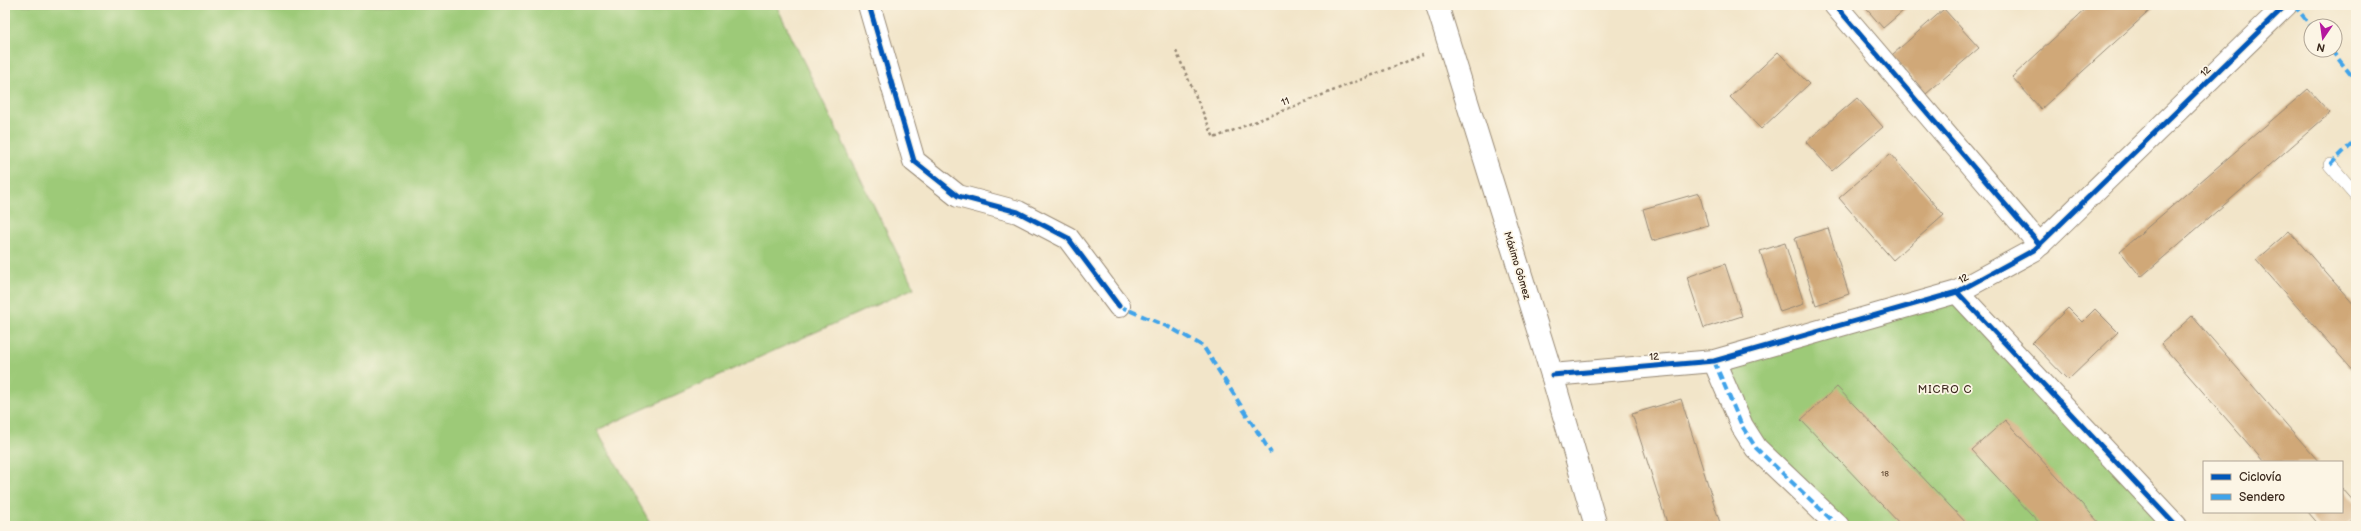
<svg xmlns="http://www.w3.org/2000/svg" width="2361" height="531" font-family="'Balsamiq Sans',sans-serif">
<style>
.green{fill:#9dca78;stroke:#6c7a4b}
.building{fill:#d0a878}
.lines{fill:none;stroke-linecap:round;stroke-linejoin:round}
.lane-casing{stroke:#968874;stroke-width:14}
.street-casing{stroke:#968874;stroke-width:24}
.secondary-casing{stroke:#968874;stroke-width:24}
.path{stroke:#968874;stroke-width:2.5;stroke-dasharray:3 3;stroke-linecap:butt}
.lane{stroke:#fff;stroke-width:13}
.street{stroke:#fff;stroke-width:22}
.secondary{stroke:#fff;stroke-width:22}
.quiet{stroke:#3fa3ea;stroke-width:4;stroke-dasharray:8 4;stroke-linecap:butt}
.cycleway-casing{stroke:#fcf5e5;stroke-width:8}
.cycleway{stroke:#0057b8;stroke-width:5}
.labels{text-anchor:middle;stroke-width:3.5;stroke-linejoin:round;paint-order:stroke}
.number-label{font-size:8px;fill:#604a34}
.street-label{font-size:10px;fill:#3b2a1e;stroke:#fcf5e5}
.neighbourhood-label{font-size:11px;letter-spacing:1px;fill:#3b2a1e;stroke:#fcf5e5}
</style>
<rect width="100%" height="100%" fill="#fcf5e5"/>
<filter id="ink" filterUnits="userSpaceOnUse"><feTurbulence type="fractalNoise" baseFrequency=".025" numOctaves="2"/><feDisplacementMap in="SourceGraphic" scale="8" xChannelSelector="R" yChannelSelector="G"/><feConvolveMatrix kernelMatrix="1 2 1 2 8 2 1 2 1" color-interpolation-filters="sRGB"/></filter>
<filter id="wash" filterUnits="userSpaceOnUse"><feTurbulence type="fractalNoise" baseFrequency=".012" numOctaves="4" result="noise"/><feDisplacementMap in="SourceGraphic" scale="16" xChannelSelector="R" yChannelSelector="G"/><feGaussianBlur stdDeviation="0.9" result="paint"/><feColorMatrix in="noise" values="0 0 0 0 0 0 0 0 0 0 0 0 0 0 0 0 0 1.4 0 .05"/><feComposite in="paint" operator="in"/></filter>
<g filter="url(#wash)">
<rect width="100%" height="100%" fill="#f2e5c9"/>
<path class="green" d="M5,5H776L914,288L597,430L652,526H5Z
M1957,292L2175,526H1838L1756,448L1714,361Z"/>
<g id="blocks">
<path class="building" d="M1863,5H1910L1883,28Z
M2090,5H2156L2041,109L2012,77Z
M1944,9L1979,48L1926,94L1892,55Z
M1778,52L1809,84L1761,129L1730,97Z
M2308,89L2330,113L2141,277L2120,251Z
M1857,98L1883,127L1832,171L1806,142Z
M1890,154L1944,215L1893,260L1839,198Z
M1699,193L1708,225L1652,241L1643,209Z
M1828,228L1849,294L1816,305L1795,238Z
M2289,231L2356,307V374L2256,260Z
M1785,243L1804,304L1780,312L1760,251Z
M1725,264L1742,316L1704,328L1687,277Z
M2068,308L2082,322L2095,309L2118,332L2068,380L2032,343Z
M2192,316L2319,462H2264L2161,344Z
M1837,387L1969,526H1902L1801,420Z
M1681,399L1721,526H1668L1632,414Z
M2005,420L2102,526H2042L1972,450Z
M2342,488L2356,504V517L2345,526H2320L2308,512H2342Z"/>
</g>
</g>
<g filter="url(#ink)">
<use href="#blocks" fill-opacity="0" stroke="#968874" stroke-width="1"/>
<g class="lines">
<defs>
<path id="lane" d="M2330,165L2356,195"/>
<path id="street" d="M869,5L914,161L958,196L1018,212L1068,238L1119,306
M1835,5L2040,245
M1957,292L2176,526
M1714,361L1742,426L1756,448L1838,526
M1552,375L1714,361L1957,292L2034,250L2286,5"/>
<path id="secondary" d="M1437,5L1552,375L1596,526"/>
</defs>
<use href="#lane" class="lane-casing"/>
<use href="#street" class="street-casing"/>
<use href="#secondary" class="secondary-casing"/>
<path class="path" d="M1176,51L1214,138L1423,55"/>
<use href="#lane" class="lane"/>
<use href="#street" class="street"/>
<use href="#secondary" class="secondary"/>
<path class="quiet" d="M2294,5L2311,26
M2331,50L2356,81
M2330,165L2356,139
M1119,306L1171,328L1203,346L1271,453
M1714,361L1742,426L1756,448L1838,526"/>
<defs>
<path id="cycleway" d="M869,5L914,161L958,196L1018,212L1068,238L1119,306
M1835,5L2040,245
M1957,292L2176,526
M1552,375L1714,361L1957,292L2034,250L2286,5"/>
</defs>
<use href="#cycleway" class="cycleway-casing"/>
<use href="#cycleway" class="cycleway"/>
</g>
</g>
<g class="labels">
<g class="number-label">
<text x="1885" y="476">18</text>
</g>
<g class="street-label">
<text transform="translate(2205 71) rotate(-44)" y="4">12</text>
<text transform="translate(1285 101) rotate(-21)" y="4">11</text>
<text transform="translate(1518 265) rotate(73)" y="4">Máximo Gómez</text>
<text transform="translate(1963 278) rotate(-29)" y="4">12</text>
<text transform="translate(1654 356) rotate(-4)" y="4">12</text>
</g>
<g class="neighbourhood-label">
<text x="1945" y="393">MICRO C</text>
</g>
</g>
<rect width="2361" height="531" fill="none" stroke="#fcf5e5" stroke-width="20"/>
<rect x="2203" y="461" width="140" height="52" fill="#fcf5e5" stroke="#afa495"/>
<rect x="2211" y="474" width="20" height="6" fill="#0057b8" stroke="#afa495"/>
<text x="2239" y="481" font-size="12" fill="#3b2a1e">Ciclovía</text>
<rect x="2211" y="494" width="20" height="6" fill="#3fa3ea" stroke="#afa495"/>
<text x="2239" y="501" font-size="12" fill="#3b2a1e">Sendero</text>
<g transform="translate(2323 38) rotate(193)"><circle r="19" fill="#fcf5e5" stroke="#afa495"/>
<path d="M0-3L7 15L0 10L-7 15Z" fill="#b5179e"/>
<text y="-6" font-size="11" font-weight="bold" text-anchor="middle" fill="#3b2a1e">N</text>
</g>
</svg>
